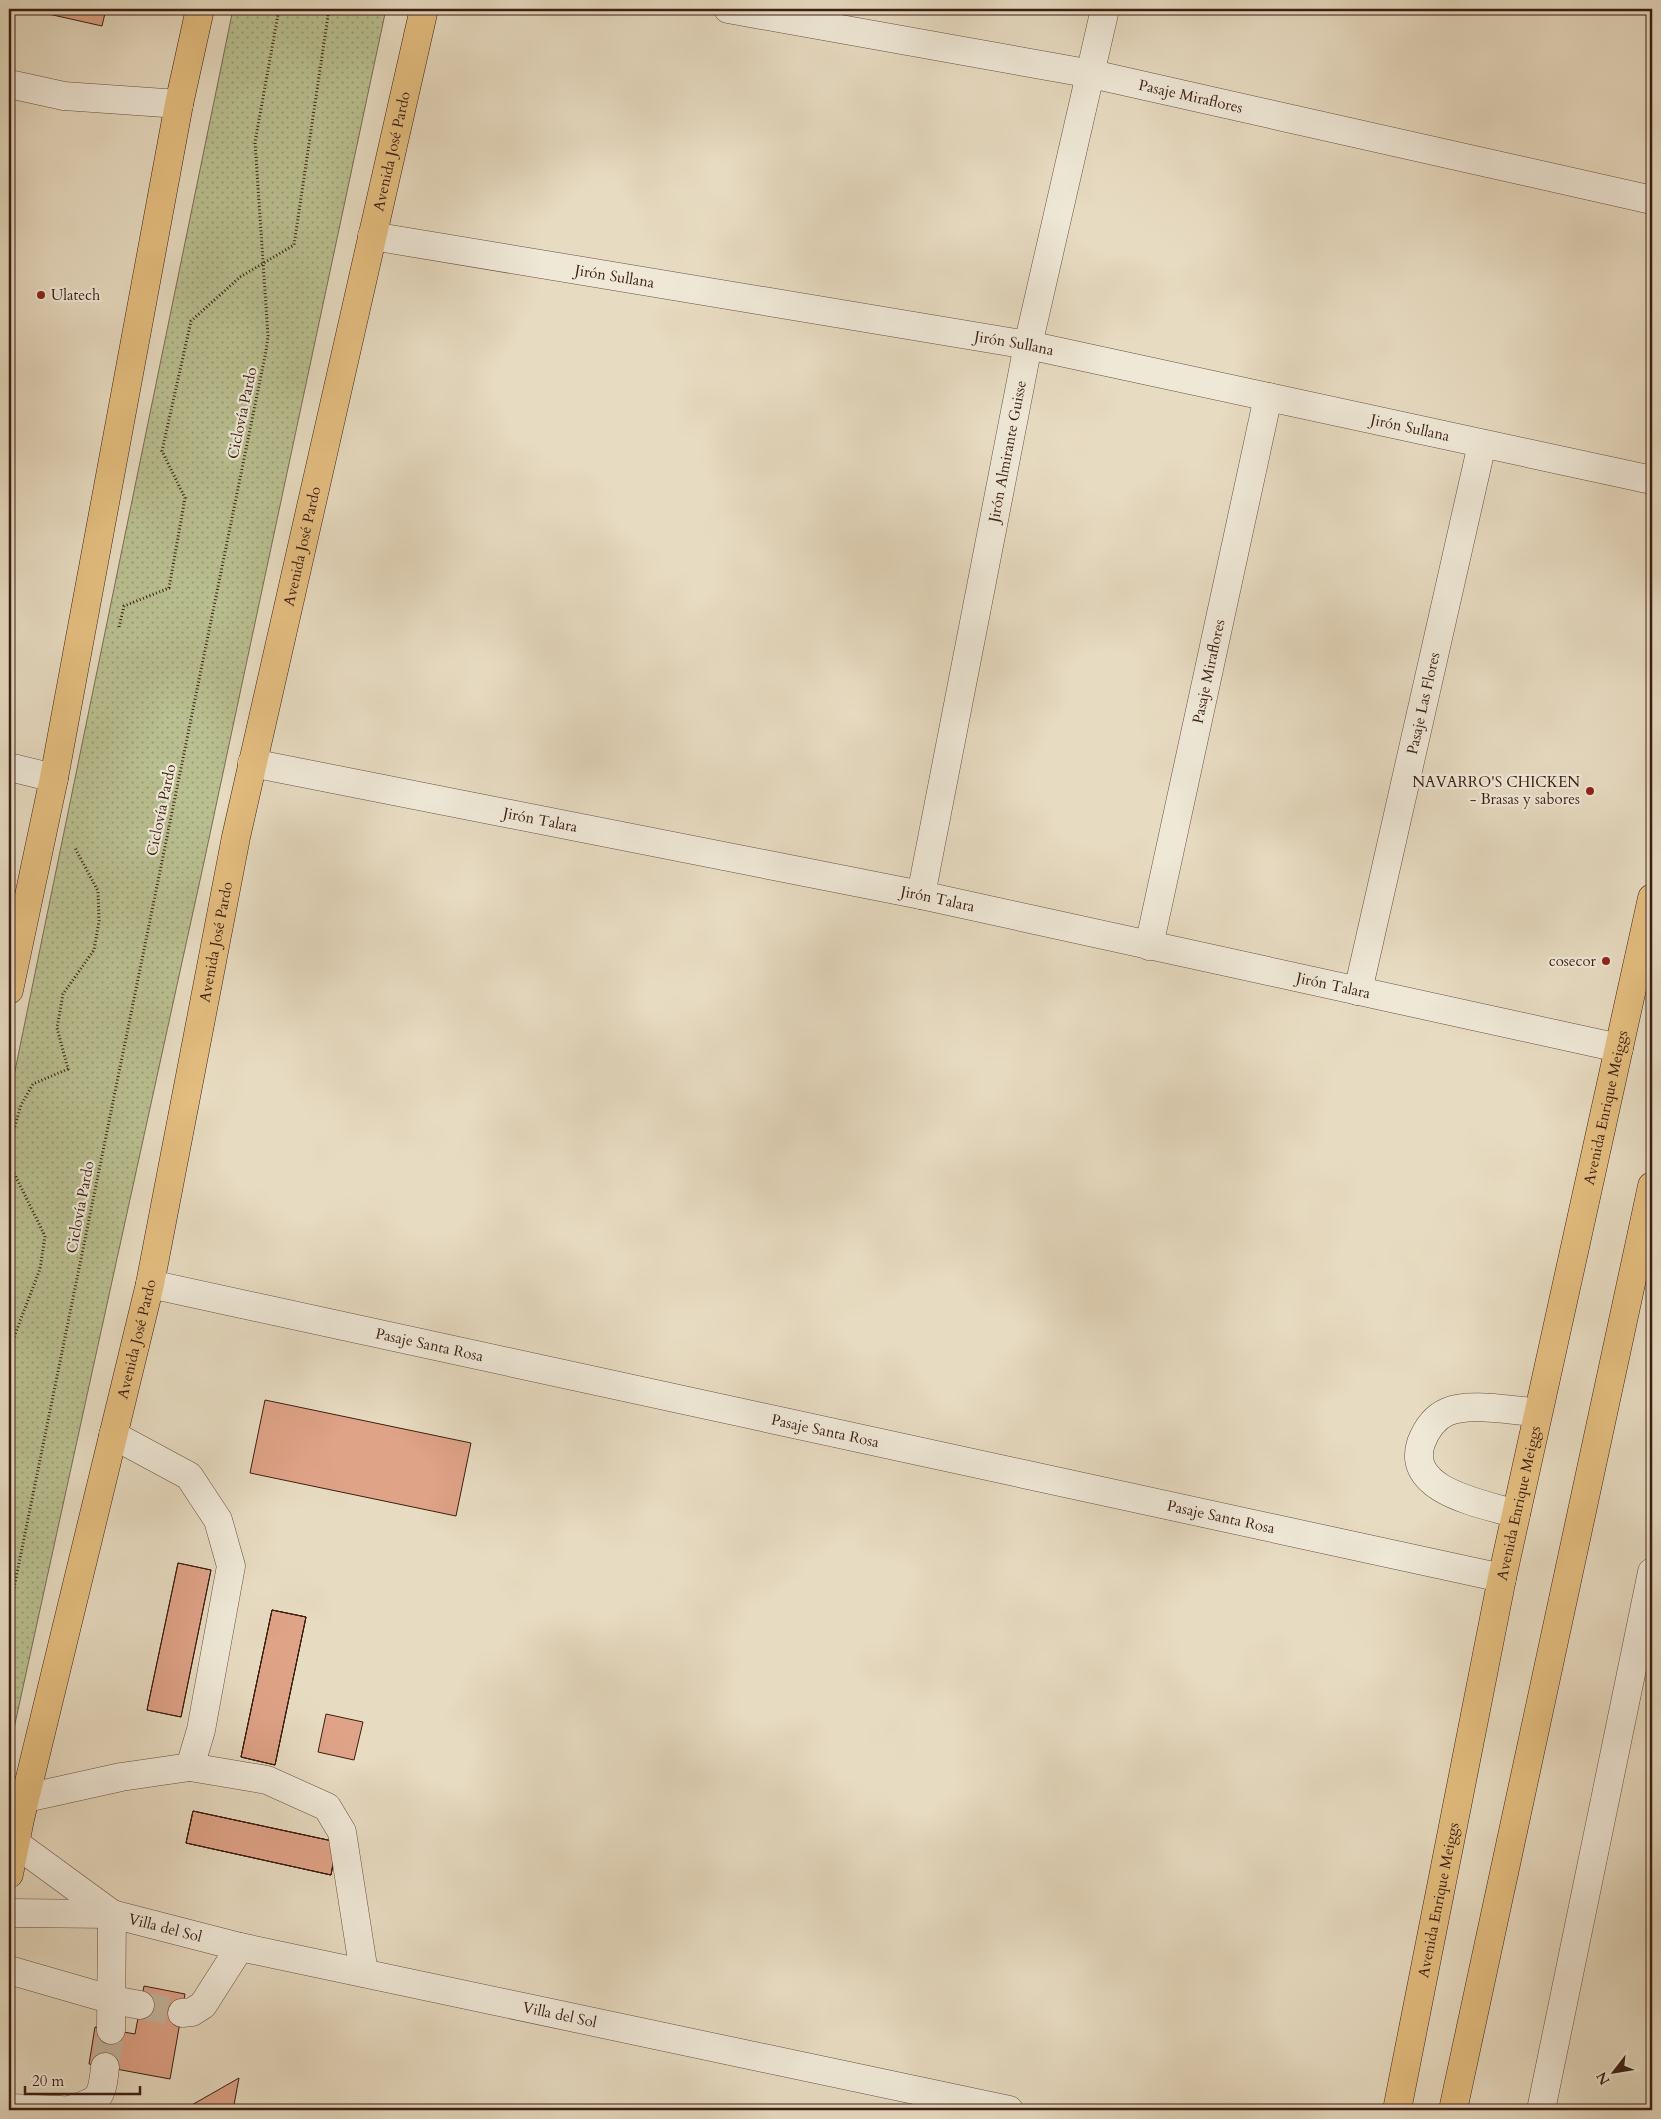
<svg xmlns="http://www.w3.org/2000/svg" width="1661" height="2119" font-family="Cardo,serif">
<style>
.park{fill:url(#park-dots);stroke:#7a6e52}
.building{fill:#dfa387;stroke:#3c1e13}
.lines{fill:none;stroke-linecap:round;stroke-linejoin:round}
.minor-tunnel{stroke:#c5b59e;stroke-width:28;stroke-dasharray:28 14;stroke-linecap:butt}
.minor-casing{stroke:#674d3e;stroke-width:29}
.major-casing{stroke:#3c1e13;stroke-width:29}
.highway-casing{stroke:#3c1e13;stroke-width:29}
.path{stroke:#3c1e13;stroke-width:3;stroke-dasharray:1 2.5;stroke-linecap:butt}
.minor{stroke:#efe8d7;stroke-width:28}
.major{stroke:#e4be80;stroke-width:28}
.highway{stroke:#e4be80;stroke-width:28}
.poi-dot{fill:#8f2418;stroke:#efe8d7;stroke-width:2}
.labels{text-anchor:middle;stroke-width:4.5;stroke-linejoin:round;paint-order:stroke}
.street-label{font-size:15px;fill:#3c1e13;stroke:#efe8d7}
.poi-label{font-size:15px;fill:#3c1e13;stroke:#efe8d7;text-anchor:end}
</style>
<defs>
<pattern id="park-dots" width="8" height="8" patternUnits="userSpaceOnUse" patternTransform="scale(1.25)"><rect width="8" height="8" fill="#b9bf90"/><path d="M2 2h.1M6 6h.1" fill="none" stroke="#989b74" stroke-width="1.8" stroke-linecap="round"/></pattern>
</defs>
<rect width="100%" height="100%" fill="#e7dbc1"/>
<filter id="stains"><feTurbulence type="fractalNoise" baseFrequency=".004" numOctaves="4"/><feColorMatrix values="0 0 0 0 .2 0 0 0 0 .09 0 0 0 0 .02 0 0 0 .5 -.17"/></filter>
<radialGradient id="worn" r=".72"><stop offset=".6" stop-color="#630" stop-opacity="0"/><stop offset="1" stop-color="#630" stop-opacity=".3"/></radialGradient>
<path class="park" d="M233,9H386L204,862L9,1751V1100Z"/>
<path class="building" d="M26,9H106L102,26Z
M265,1400L471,1443L456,1516L250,1473Z
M178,1563L211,1570L181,1717L147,1710Z
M178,1563L211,1570L181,1717L147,1710Z
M272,1610L306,1617L275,1765L241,1757Z
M272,1610L306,1617L275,1765L241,1757Z
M272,1610L306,1617L275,1765L241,1757Z
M326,1714L363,1722L354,1760L318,1752Z
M193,1811L337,1842L331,1875L186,1843Z
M193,1811L337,1842L331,1875L186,1843Z
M193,1811L337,1842L331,1875L186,1843Z
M144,1986L185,1994L170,2079L89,2064L95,2027L135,2034Z
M239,2078L233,2110H183Z
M111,2106L126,2110H105Z"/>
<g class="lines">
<path class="minor-tunnel" d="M140,2005L182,2013
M105,2067L111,2030"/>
<defs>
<g id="minor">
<path id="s1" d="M728,9L1092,74L1652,200"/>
<path d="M9,84L64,96L179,104"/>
<path id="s2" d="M372,236L1028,345L1652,480"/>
<path id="s3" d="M252,763L921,895L1619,1048"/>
<path d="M9,767L54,778"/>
<path id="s4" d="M921,895L1028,345L1105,9"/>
<path id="s5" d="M1149,946L1268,397"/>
<path id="s6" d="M1358,991L1482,444"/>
<path id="s7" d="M150,1284L1502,1578"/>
<path d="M113,1435L189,1476L218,1520L231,1566L201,1730L190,1767"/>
<path d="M1516,1514C1485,1504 1405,1492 1421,1443C1426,1430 1433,1418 1447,1412C1469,1402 1513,1411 1537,1412"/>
<path d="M26,1798L121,1777L190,1767L267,1780L327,1807L342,1832L364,1973"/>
<path d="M9,1842L15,1843L112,1914"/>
<path id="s8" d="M9,1913L112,1914L240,1947L1009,2110"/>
<path d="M9,1970L113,2000L140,2005"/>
<path d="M182,2013L192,2012L203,2005L240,1947"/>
<path d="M111,2030L112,1914"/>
<path d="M9,2108L61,2110"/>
<path d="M69,2110C99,2101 102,2099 105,2067"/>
<path d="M1541,2110L1652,1572"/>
</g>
<g id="major">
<path d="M9,990L54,778L179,104L200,9"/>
<path id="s9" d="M9,1874L20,1819L150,1284L236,837L424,9"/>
</g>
<g id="highway">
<path id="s10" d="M1397,2110L1502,1578L1652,898"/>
<path d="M1453,2110L1652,1186"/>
</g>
</defs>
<use href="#minor" class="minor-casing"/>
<use href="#major" class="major-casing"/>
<use href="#highway" class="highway-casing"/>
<path class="path" d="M119,627L124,606L169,588L185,498L162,451L191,321L240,277L294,245L329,9
M9,1350L40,1269L45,1236L11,1167L10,1143L21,1105L33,1084L68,1069L57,1028L63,994L94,950L99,921L98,891L75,848
M9,1612L266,351L268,336L255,142L279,9"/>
<use href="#minor" class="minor"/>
<use href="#major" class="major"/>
<use href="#highway" class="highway"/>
</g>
<g class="poi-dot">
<circle cx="41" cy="295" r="5"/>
<circle cx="1590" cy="791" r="5"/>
<circle cx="1606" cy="961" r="5"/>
</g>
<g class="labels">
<g class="street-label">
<text dy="5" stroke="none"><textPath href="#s1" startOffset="471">Pasaje Miraflores</textPath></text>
<text dy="5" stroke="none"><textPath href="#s9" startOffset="1765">Avenida José Pardo</textPath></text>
<text dy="5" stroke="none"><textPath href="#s2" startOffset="246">Jirón Sullana</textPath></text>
<text dy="5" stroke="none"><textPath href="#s2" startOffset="651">Jirón Sullana</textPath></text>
<text transform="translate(242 413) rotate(-78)" y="5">Ciclovía Pardo</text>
<text dy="5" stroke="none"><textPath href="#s2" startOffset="1056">Jirón Sullana</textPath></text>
<text dy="5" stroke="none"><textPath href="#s4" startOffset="452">Jirón Almirante Guisse</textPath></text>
<text dy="5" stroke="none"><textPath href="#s9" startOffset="1360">Avenida José Pardo</textPath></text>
<text dy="5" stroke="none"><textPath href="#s5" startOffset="281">Pasaje Miraflores</textPath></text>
<text dy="5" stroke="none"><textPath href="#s6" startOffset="295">Pasaje Las Flores</textPath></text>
<text transform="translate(161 810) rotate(-78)" y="5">Ciclovía Pardo</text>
<text dy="5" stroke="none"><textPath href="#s3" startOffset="294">Jirón Talara</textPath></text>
<text dy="5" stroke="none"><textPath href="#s3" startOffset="699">Jirón Talara</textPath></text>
<text dy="5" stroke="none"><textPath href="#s9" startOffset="955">Avenida José Pardo</textPath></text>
<text dy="5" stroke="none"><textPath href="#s3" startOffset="1104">Jirón Talara</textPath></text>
<text dy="5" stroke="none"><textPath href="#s10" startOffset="1024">Avenida Enrique Meiggs</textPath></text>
<text transform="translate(80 1207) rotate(-79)" y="5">Ciclovía Pardo</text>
<text dy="5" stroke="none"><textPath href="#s9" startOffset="550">Avenida José Pardo</textPath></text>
<text dy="5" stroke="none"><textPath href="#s7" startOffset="286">Pasaje Santa Rosa</textPath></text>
<text dy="5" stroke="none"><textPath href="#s7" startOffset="691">Pasaje Santa Rosa</textPath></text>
<text dy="5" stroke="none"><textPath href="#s10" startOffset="619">Avenida Enrique Meiggs</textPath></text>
<text dy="5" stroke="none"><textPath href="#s7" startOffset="1096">Pasaje Santa Rosa</textPath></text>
<text dy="5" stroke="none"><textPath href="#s10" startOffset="214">Avenida Enrique Meiggs</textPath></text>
<text dy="5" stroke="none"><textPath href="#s8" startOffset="158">Villa del Sol</textPath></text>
<text dy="5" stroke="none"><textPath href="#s8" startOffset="562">Villa del Sol</textPath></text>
</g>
<g class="poi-label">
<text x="51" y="300" text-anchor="start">Ulatech</text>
<text x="1580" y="787">NAVARRO'S CHICKEN<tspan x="1580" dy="17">- Brasas y sabores</tspan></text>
<text x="1596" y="966">cosecor</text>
</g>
</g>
<rect width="1661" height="2119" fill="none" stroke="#e7dbc1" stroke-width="30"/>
<rect x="10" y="10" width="1641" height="2099" fill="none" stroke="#3c1e13" stroke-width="2.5"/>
<rect x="15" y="15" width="1631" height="2089" fill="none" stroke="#3c1e13"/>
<g transform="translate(1614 2072) rotate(239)" stroke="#efe8d7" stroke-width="4" paint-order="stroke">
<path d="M0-4L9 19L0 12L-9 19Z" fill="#3c1e13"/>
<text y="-8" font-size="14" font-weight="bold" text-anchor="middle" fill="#3c1e13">N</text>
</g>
<path d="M25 2086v8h115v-8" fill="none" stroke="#3c1e13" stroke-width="2.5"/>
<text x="32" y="2086" font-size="15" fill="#3c1e13" stroke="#efe8d7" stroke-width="4" paint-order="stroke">20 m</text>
<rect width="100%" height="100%" filter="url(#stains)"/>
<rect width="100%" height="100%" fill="url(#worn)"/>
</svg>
